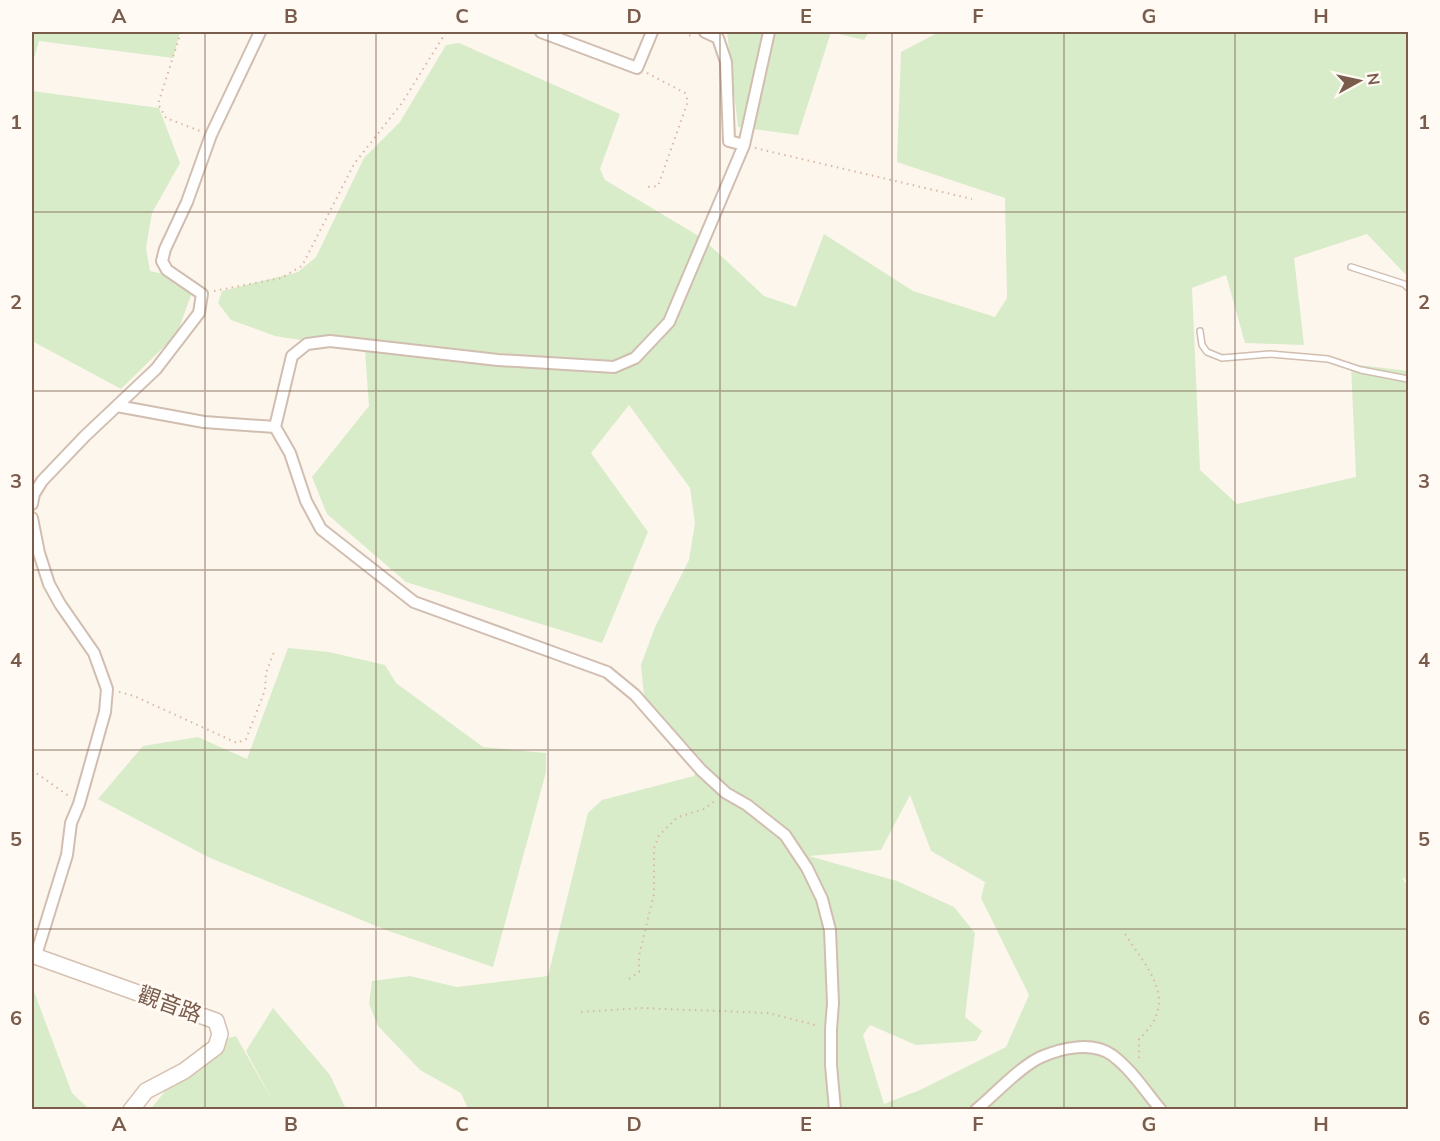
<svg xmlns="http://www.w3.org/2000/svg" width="1440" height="1141" font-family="Mulish,'Noto Sans TC',sans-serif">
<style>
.green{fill:#d8ecc9;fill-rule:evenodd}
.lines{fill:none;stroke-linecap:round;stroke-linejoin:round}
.lane-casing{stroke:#d1beb0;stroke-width:8}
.street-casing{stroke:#d1beb0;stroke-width:14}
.secondary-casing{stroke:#d6c0b0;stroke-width:18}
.path{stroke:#d9b8a5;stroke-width:2;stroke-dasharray:1.5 4.5;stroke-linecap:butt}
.lane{stroke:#fff;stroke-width:5}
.street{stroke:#fff;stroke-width:10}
.secondary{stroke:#fff;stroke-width:15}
.grid{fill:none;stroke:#7a5c4d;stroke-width:1.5;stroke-opacity:0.55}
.labels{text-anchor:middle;stroke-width:6;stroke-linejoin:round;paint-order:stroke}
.street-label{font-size:22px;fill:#7a5c4d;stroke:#fffaf3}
.neatline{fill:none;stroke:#7a5c4d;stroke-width:2}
.grid-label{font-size:20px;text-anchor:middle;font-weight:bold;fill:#7a5c4d}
</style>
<rect width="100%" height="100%" fill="#fdf6ec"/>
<path class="green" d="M32,32H180L173,58L39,41L32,65Z
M727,32H869L864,40L831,32L798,135L738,127Z
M939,32H1408V277L1367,234L1294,258L1304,345L1245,343L1226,275L1192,288L1200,470L1237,504L1356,477L1351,364L1408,371V881L1402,877L1408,887V1109H468L461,1093L420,1070L378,1026L369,1004L372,981L410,976L457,987L548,976L588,813L602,800L694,776L700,758L644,696L641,665L655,627L689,560L695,523L690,488L629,405L591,453L648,532L602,643L406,582L327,514L312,477L369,406L365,350L275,336L231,320L218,303L222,291L298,272L316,257L364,158L400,122L446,45L459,43L620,114L600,169L605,180L702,238L764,296L796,307L824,234L913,291L995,317L1007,298L1005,198L897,162L901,52ZM910,795L931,851L985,882L981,898L1029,995L1006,1047L920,1090L884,1104L863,1035L870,1025L916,1045L976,1041L982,1031L965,1017L975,933L954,907L897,881L809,856L881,850Z
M32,91L159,108L180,163L152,213L146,248L150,271L196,281L177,334L121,389L32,341Z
M288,648L329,652L385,665L396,683L483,747L546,753V772L493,967L386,930L208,857L98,799L143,746L198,737L247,759Z
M32,986L72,1093L89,1109H32Z
M273,1008L330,1075L346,1109L150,1110L202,1045L236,1036L273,1102L246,1051Z"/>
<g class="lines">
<defs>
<path id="lane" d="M1351,267L1404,284L1408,288
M1200,331L1202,345L1207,352L1222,358L1270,354L1328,359L1361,370L1408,379"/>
<path id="street" d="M541,32L637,68L652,32
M705,32L718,38L726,62L729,141L744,145
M117,406L204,422L275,427L290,453L306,501L321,529L414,602L607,672L635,695L701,770L726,793L747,805L785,835L807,868L822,899L830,930L833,1003L831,1029V1065L835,1110
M275,427L292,356L307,344L330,341L498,360L614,367L635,358L669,322L744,145L769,32
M32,504L34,494L42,481L85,436L156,369L199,313L202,294L167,270L162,261L165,249L187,202L211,135L260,32
M32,518L39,553L49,584L60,604L94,653L107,689L105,712L79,804L71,823L67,855L36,955
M976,1110C994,1095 1021,1066 1041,1057C1062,1048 1092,1041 1112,1055C1132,1070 1145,1091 1161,1110"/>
<path id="secondary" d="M32,955L216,1021L220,1034L216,1047L184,1071L146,1091L131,1110"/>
</defs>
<use href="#lane" class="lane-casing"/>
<use href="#street" class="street-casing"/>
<use href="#secondary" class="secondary-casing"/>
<path class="path" d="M181,32L158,104L166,118L200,131
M684,32L694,38
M647,73L685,93L688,101L658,186L648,187
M755,148L972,199
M214,291L281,278L302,266L354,164L402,103L446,32
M119,692L134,696L237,743L246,739L265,690L266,673L274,652
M32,770L70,797
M1125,934C1149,971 1180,1001 1139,1039V1059L1137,1061
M629,979L639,972V956L654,894V848L659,835L678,817L704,809L716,800
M581,1012L641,1008L768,1013L819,1026"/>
<use href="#lane" class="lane"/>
<use href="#street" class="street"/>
<use href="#secondary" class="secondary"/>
</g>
<path class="grid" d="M205,32V1110M376,32V1110M548,32V1110M720,32V1110M892,32V1110M1064,32V1110M1235,32V1110M32,212H1408M32,391H1408M32,570H1408M32,750H1408M32,929H1408"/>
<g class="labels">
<g class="street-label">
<text transform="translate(170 1004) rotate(20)" y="8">觀音路</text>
</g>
</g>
<rect width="1440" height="1141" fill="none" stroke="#fffaf3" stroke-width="66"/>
<g transform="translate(1359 81) rotate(82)" stroke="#fffaf3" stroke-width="4.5" paint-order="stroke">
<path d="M0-4.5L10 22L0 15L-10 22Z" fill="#7a5c4d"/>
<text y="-9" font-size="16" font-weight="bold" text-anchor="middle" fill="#7a5c4d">N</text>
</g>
<rect x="33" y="33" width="1374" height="1075" class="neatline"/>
<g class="grid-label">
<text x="119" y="23">A</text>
<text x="291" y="23">B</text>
<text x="462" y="23">C</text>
<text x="634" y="23">D</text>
<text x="806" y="23">E</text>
<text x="978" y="23">F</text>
<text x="1149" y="23">G</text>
<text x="1321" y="23">H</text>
<text x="16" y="129">1</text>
<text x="1424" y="129">1</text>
<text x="16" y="309">2</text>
<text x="1424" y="309">2</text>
<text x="16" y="488">3</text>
<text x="1424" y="488">3</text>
<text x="16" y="667">4</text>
<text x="1424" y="667">4</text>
<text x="16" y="846">5</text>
<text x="1424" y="846">5</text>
<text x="16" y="1025">6</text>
<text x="1424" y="1025">6</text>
<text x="119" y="1131">A</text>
<text x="291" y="1131">B</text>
<text x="462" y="1131">C</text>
<text x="634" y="1131">D</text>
<text x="806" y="1131">E</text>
<text x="978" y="1131">F</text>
<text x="1149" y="1131">G</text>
<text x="1321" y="1131">H</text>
</g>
</svg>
